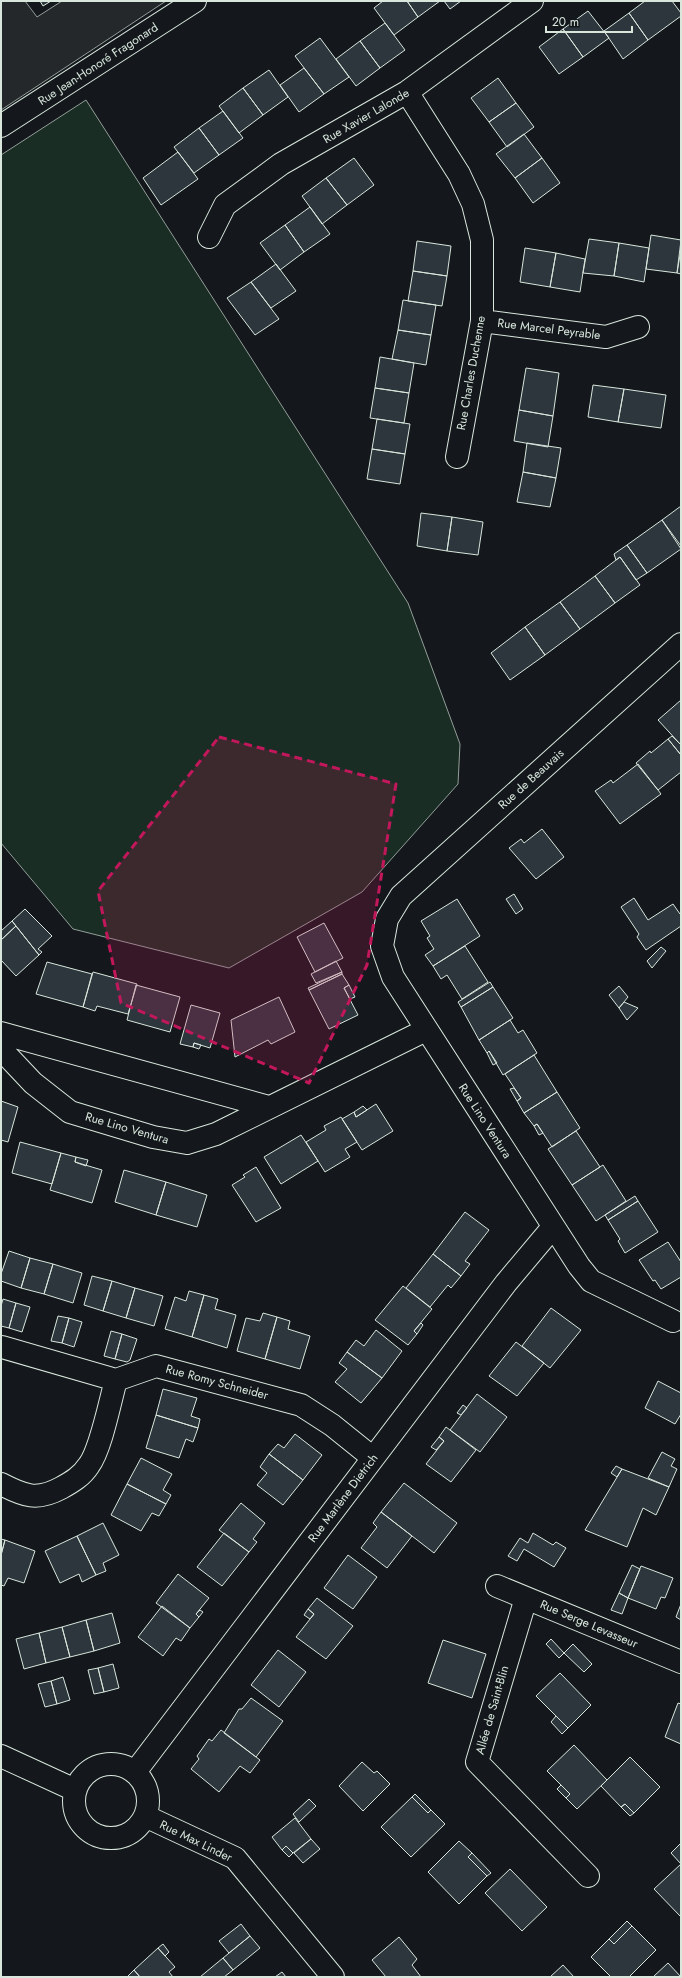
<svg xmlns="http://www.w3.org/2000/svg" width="682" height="1978" font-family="Jost,sans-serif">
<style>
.green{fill:#1a2d24;stroke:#939e99}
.parking{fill:#24282b;stroke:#939e99}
.building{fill:#2c363c;stroke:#d8e6dc}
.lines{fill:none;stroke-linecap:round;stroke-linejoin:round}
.minor-casing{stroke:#d8e6dc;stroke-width:24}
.minor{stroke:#14181c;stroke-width:22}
.marked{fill:#c2185b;fill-opacity:0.2;stroke:#c2185b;stroke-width:3;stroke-dasharray:8 5;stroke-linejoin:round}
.labels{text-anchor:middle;stroke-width:3;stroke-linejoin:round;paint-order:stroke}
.street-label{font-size:12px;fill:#d8e6dc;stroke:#14181c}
</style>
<rect width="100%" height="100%" fill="#14181c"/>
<path class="green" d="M86,100L408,603L460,744L458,784L362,892L229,968L73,929L1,843V155Z"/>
<path class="parking" d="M1,1H25L37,17L62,1H166L1,110Z"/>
<path class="building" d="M40,1H51L43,6Z
M383,1H407L418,17L394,35L374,8Z
M407,1H440L418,17Z
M444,1H461L450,9Z
M645,1H672L681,13V16L648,40L629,13Z
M588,11L609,38L583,57L563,29Z
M629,13L648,40L623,59L604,31Z
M385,23L405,50L380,68L360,41Z
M563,29L583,57L559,74L539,47Z
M320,38L349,77L324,94L295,56Z
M360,41L380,68L356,86L336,59Z
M304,68L324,94L299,112L280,85Z
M269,70L288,97L263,115L243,88Z
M498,78L516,103L489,122L471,98Z
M243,88L263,115L239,133L219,106Z
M516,103L534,127L507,147L489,122Z
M223,111L243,138L219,155L199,128Z
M199,128L219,155L194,173L174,147Z
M524,134L542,158L515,178L496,154Z
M178,152L198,179L161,205L143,178Z
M354,158L374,185L347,205L326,178Z
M542,158L560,183L533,203L515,178Z
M326,178L347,205L322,224L302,196Z
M310,207L330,234L304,252L285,225Z
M285,225L304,252L280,270L260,243Z
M651,235L681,240L677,273L646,269Z
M589,239L619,243L614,276L583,273Z
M417,241L451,246L447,276L413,271Z
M619,243L649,248L644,282L614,276Z
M525,248L556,253L550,287L520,282Z
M681,249V274L677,273Z
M556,253L585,259L580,292L550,287Z
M276,264L296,291L271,308L251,282Z
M413,271L447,276L442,306L408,301Z
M251,282L279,319L255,335L227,298Z
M403,300L436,305L431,335L398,330Z
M398,330L431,335L426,365L392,359Z
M380,357L414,363L409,393L375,388Z
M526,368L559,373L553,416L519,410Z
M593,385L624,389L618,422L588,417Z
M375,388L409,393L404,423L370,418Z
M624,389L666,395L661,428L618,422Z
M519,410L553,416L548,447L514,441Z
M377,419L410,424L405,454L372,449Z
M527,443L561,448L556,478L523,472Z
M372,449L405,454L400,484L367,479Z
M523,472L556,478L550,507L517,502Z
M681,506V546L662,520Z
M421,513L452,517L447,551L417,546Z
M452,517L483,522L478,555L447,551Z
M662,520L681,549L647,573L627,545Z
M627,545L647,573L636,580L620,557L616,560L614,554Z
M620,557L640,585L615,603L595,576Z
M595,576L615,603L580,629L560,602Z
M560,602L580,629L545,655L525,627Z
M525,627L545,655L510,680L491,653Z
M681,700V745L658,720Z
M672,736L681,745V755L668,739Z
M668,739L681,755V772L658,790L636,763L650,751L651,753Z
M638,764L661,794L620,824L595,791L611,780L613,783Z
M542,829L564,857L536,879L509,848L521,839L524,843Z
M514,894L523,909L516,914L506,899Z
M634,898L648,920L673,904L680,914L681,913V926L646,950L637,937L639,934L621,907Z
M457,899L480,936L433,966L425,955L434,949L427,938L430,936L421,921Z
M25,909L52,936L38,949L42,952L39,955L12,921Z
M12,921L16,926L1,940V931Z
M324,923L343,958L315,972L297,937Z
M16,926L39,955L16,976L1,960V940Z
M465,946L488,982L462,999L447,975L441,979L433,966Z
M661,947L666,951L652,968L647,961Z
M336,961L342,972L316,983L311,974Z
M47,962L92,974L83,1007L36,994Z
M93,972L137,984L128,1014L97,1006L95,1011L83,1007Z
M342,972V974L309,990L308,988Z
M342,974L349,985L344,988L358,1015L329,1029L309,990Z
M490,982L493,987L461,1007L458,1002Z
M136,985L180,997L170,1032L127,1020Z
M349,985L355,997L350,999L344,988Z
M619,986L628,997L619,1008L609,995Z
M493,987L513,1018L479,1040L461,1007Z
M279,997L295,1032L271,1044L268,1040L235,1057L231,1020Z
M624,1002L638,1008L627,1020L619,1008Z
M191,1005L220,1013L210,1048L194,1043L193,1047L180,1044Z
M510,1020L518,1033L523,1030L537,1053L503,1075L489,1051L487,1053L479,1040Z
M194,1043L201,1045L199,1049L193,1047Z
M489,1051L497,1063L493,1065L487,1053Z
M534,1055L557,1092L524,1113L517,1101L521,1098L505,1074Z
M514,1088L521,1098L517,1101L510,1089Z
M557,1092L580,1128L552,1147L537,1124L534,1126L524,1113Z
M1,1101L18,1107L8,1142L1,1140Z
M376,1104L393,1131L362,1150L342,1119L354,1112L356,1117Z
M363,1106L367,1110L356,1117L354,1112Z
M341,1117L357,1142L345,1149L350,1157L325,1172L306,1142L326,1130L324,1126Z
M537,1124L543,1133L539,1135L534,1126Z
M576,1131L600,1167L572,1185L548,1149Z
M301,1135L318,1161L281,1184L264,1157Z
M20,1142L61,1153L52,1184L12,1173Z
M61,1153L76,1157L75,1162L102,1170L92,1203L50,1190Z
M76,1157L88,1160L86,1166L75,1162Z
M603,1165L626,1201L596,1221L572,1185Z
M256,1167L281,1208L256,1222L232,1185L245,1177L243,1175Z
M124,1170L166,1182L156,1215L115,1202Z
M166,1182L207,1195L197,1227L156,1215Z
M635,1196L638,1201L608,1220L605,1215Z
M638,1201L658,1232L625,1253L618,1241L620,1239L608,1220Z
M465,1212L489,1230L465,1261L470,1264L461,1276L433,1254Z
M668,1242L681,1262V1277L661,1289L655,1280L653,1281L639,1260Z
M9,1251L30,1258L21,1288L1,1281V1274Z
M433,1254L461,1276L451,1288L448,1285L430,1307L406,1288Z
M30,1258L53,1264L44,1294L21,1288Z
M53,1264L82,1273L73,1303L44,1294Z
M92,1276L112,1281L103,1311L84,1305Z
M112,1281L135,1288L126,1318L103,1311Z
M403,1286L432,1309L414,1331L417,1334L408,1345L375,1320Z
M135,1288L163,1296L154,1326L126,1318Z
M189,1291L204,1295L192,1337L165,1329L175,1297L186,1301Z
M204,1295L218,1299L215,1309L236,1315L227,1348L192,1337Z
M3,1299L16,1303L9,1328L1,1326V1306Z
M16,1303L30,1307L22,1332L9,1328Z
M551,1308L581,1330L550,1368L522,1346Z
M263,1313L277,1317L265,1359L237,1351L246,1318L260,1321Z
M58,1316L69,1318L62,1343L51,1341Z
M277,1317L290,1321L288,1329L310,1336L300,1369L265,1359Z
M69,1318L82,1322L74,1347L62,1343Z
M421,1323L423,1325L417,1334L414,1331Z
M376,1330L402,1351L382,1378L347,1352L356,1340L364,1346Z
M111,1331L122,1334L115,1359L104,1356Z
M122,1334L137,1339L130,1360L127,1362L115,1359Z
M516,1342L544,1363L517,1396L489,1376Z
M347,1352L382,1378L361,1403L335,1382L347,1369L339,1363Z
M658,1381L681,1393V1414L675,1424L645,1408Z
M163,1389L197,1398L191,1416L200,1419L198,1428L156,1415Z
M477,1394L507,1417L480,1452L450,1430Z
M463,1405L467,1408L461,1415L457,1413Z
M156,1415L198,1428L193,1442L186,1439L179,1458L146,1448Z
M446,1427L476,1450L451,1482L426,1464L444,1441L439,1437Z
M295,1434L322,1455L303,1480L269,1454L278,1444L284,1448Z
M439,1437L444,1441L436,1450L431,1447Z
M662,1452L675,1459L671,1466L677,1469L669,1487L648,1478Z
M269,1454L303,1480L283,1505L257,1485L267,1473L260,1467Z
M141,1458L172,1474L163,1490L171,1495L166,1504L127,1484Z
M616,1466L622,1469L617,1477L611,1473Z
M622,1469L669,1487L656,1515L643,1508L627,1547L585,1530Z
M404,1483L457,1523L434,1553L381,1512Z
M127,1484L166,1504L159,1516L152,1513L141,1531L111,1515Z
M241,1503L265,1523L253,1539L257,1542L249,1552L219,1530Z
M381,1512L412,1536L387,1568L361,1548L377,1527L373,1523Z
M103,1523L119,1555L103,1563L106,1571L96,1575L77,1536Z
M224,1533L249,1552L222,1586L197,1567Z
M533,1533L553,1545L556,1542L566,1548L554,1567L524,1549L517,1561L508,1556L520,1538L528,1543Z
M77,1536L96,1575L82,1582L79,1574L60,1583L45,1551Z
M1,1539L5,1540L1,1555Z
M5,1540L35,1551L24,1583L8,1578L4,1586L1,1585V1555Z
M348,1555L377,1577L353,1609L324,1588Z
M632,1565L640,1569L628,1598L619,1593Z
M641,1566L673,1578L665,1598L661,1597L656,1609L628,1598Z
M178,1574L209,1598L196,1614L199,1617L190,1628L156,1603Z
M619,1593L628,1598L622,1614L611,1610Z
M317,1598L353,1626L326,1659L296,1637L314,1614L308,1609Z
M681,1604V1620L676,1617Z
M162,1606L190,1628L181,1641L176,1638L163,1656L138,1637Z
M308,1609L314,1614L310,1619L304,1615Z
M200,1610L203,1612L199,1617L196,1614Z
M112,1613L120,1643L94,1651L86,1620Z
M86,1620L94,1651L70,1657L62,1627Z
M62,1627L70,1657L46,1663L39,1633Z
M39,1633L46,1663L24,1669L16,1639Z
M551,1639L564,1653L559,1658L546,1644Z
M443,1640L486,1654L472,1698L428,1683Z
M573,1644L592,1664L584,1672L564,1653Z
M278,1650L306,1672L279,1707L251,1685Z
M113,1664L119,1688L104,1692L98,1668Z
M98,1668L104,1692L94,1694L88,1670Z
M560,1673L591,1705L568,1728L536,1696Z
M63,1677L70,1700L57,1704L51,1681Z
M51,1681L57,1704L45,1707L38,1684Z
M251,1698L283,1721L256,1757L224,1733L239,1709H242Z
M678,1703L681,1704V1744L665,1737Z
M556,1716L568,1728L562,1734L551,1722Z
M221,1730L260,1760L250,1773L240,1766L219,1792L191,1769L199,1759L197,1756L209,1739L212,1741Z
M574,1745L607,1780L577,1809L566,1798L570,1794L547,1771Z
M630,1757L660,1787L634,1813L625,1804L621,1807L601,1786Z
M362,1762L374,1773L377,1771L390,1784L363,1811L339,1786Z
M561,1785L570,1794L566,1798L557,1789Z
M415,1794L431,1810L428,1813L412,1797Z
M412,1797L428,1813L431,1810L445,1824L411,1857L381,1827Z
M309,1799L316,1806L299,1822L293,1814Z
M625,1804L634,1813L630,1816L621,1807Z
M295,1818L311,1839L293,1853L286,1846L282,1850L272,1837Z
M311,1839L320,1849L303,1863L294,1853Z
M459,1841L472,1853L468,1857L487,1876L459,1904L428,1872Z
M681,1843V1864L671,1853Z
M286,1846L293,1853L289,1857L282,1850Z
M472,1853L491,1873L487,1876L468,1857Z
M681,1864V1917L654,1889Z
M510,1869L547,1907L522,1931L485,1893Z
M627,1921L632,1926L614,1944L609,1939Z
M241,1924L250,1936L229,1953L219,1941Z
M632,1926L656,1950L629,1977H611L591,1957L609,1939L614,1944Z
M250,1936L260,1948L233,1970L223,1958Z
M399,1937L417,1959L412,1965L421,1977H386L372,1960Z
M163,1944L169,1952L165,1956L158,1948Z
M158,1948L175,1967L169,1972L173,1977H140L134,1970Z
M223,1958L233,1970L224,1977H200Z
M668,1963L681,1977H653Z
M563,1965L574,1977H550Z
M134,1970L140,1977H127Z
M282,1972L286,1977H275Z"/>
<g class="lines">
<defs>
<path id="minor" d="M407,92L459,174L473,204L482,240V321L457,457
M1,126L195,1
M209,237L225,205L281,164L407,92L532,1
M482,321L606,337L638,327
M1,1033L269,1107
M1,1049L33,1083L70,1112L153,1137L187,1143L216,1134L426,1030
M673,1321L591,1281L579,1266L393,977L382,946L387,919L401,896L681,644
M2,1347L116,1380L156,1366L301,1405L332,1425L373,1458
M1,1484C24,1496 37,1501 61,1488C72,1482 82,1476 89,1465C101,1449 110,1401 116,1380
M497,1586L681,1662
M526,1598L477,1762L588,1876
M1,1756L75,1790
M74 1801a37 37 0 1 1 74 0a37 37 0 1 1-74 0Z
M135,1772L506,1283L553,1227
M145,1816L235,1858L333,1977"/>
</defs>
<use href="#minor" class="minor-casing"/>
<use href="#minor" class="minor"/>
</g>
<path class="marked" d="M219,737L396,784L367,965L309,1083L121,1003L98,891Z"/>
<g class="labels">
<g class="street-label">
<text transform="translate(98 64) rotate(-33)" y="4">Rue Jean-Honoré Fragonard</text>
<text transform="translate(366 116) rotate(-30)" y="4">Rue Xavier Lalonde</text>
<text transform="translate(549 329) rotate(7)" y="4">Rue Marcel Peyrable</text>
<text transform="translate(471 373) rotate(-80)" y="4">Rue Charles Duchenne</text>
<text transform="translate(531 779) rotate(-42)" y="4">Rue de Beauvais</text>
<text transform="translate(485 1121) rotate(57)" y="4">Rue Lino Ventura</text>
<text transform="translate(127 1128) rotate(16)" y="4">Rue Lino Ventura</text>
<text transform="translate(217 1382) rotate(15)" y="4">Rue Romy Schneider</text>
<text transform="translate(343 1498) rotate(-53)" y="4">Rue Marlène Dietrich</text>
<text transform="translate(589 1624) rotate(23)" y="4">Rue Serge Levasseur</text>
<text transform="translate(492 1710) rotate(-74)" y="4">Allée de Saint-Blin</text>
<text transform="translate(196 1841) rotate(26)" y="4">Rue Max Linder</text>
</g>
</g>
<rect width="682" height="1978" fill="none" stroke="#d8e6dc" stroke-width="4"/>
<path d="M546 26v6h86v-6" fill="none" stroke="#d8e6dc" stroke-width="2"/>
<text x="552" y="26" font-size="12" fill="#d8e6dc" stroke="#14181c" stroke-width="3" paint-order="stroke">20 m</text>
</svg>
